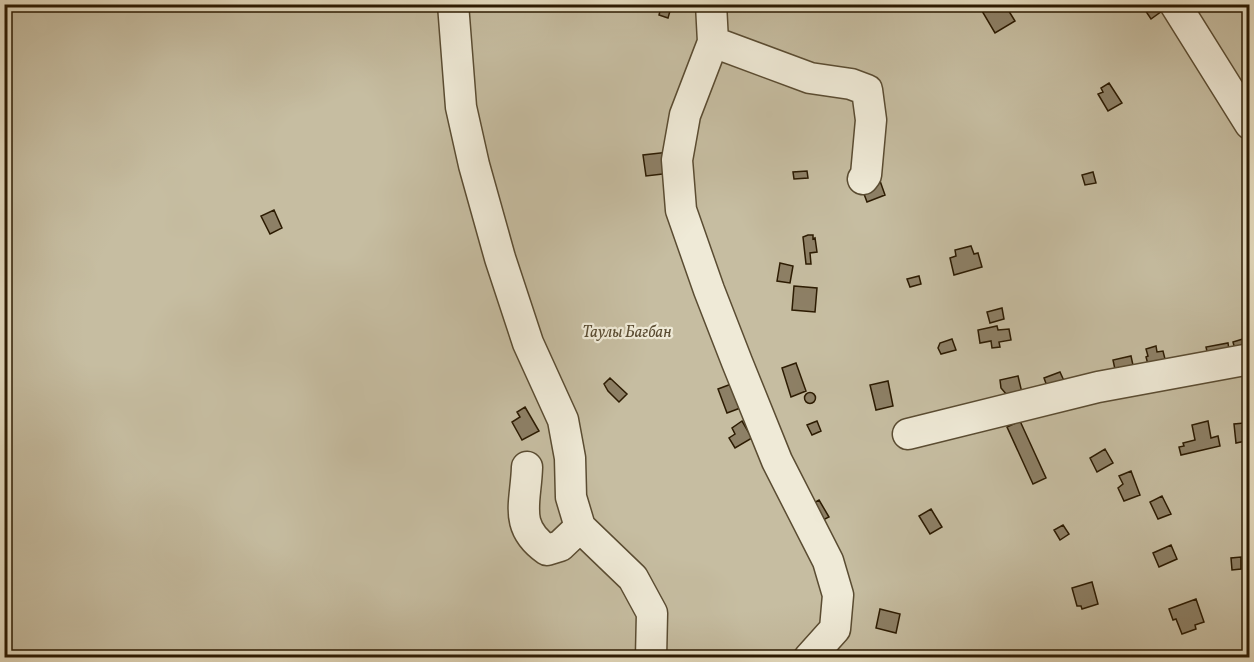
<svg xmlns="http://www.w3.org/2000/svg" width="1254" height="662" font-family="Vollkorn,serif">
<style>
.green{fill:#c6bda1;stroke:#796c52;stroke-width:1.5}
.building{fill:#8d8066;stroke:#2c1b02;stroke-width:1.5}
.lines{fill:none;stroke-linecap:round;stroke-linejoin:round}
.minor-casing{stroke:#5a4c32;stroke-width:33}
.minor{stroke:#efead7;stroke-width:30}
.labels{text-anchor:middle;stroke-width:4.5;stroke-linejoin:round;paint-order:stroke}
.park-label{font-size:16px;font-style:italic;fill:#5a4c32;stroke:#efead7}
</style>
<rect width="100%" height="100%" fill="#e6dec2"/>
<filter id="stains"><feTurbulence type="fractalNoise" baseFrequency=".00333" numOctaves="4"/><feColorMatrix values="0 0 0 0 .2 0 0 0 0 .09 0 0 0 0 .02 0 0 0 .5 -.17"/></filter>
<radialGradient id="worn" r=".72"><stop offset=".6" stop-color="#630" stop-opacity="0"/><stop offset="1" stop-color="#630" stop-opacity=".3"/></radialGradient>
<path class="green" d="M5,5H1249V657H5Z"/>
<path class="building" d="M657,4H672L668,18L659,15L661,7Z
M992,4H1001L1005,10L1007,8L1015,21L995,33L982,11Z
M1141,4H1158L1162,11L1151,19Z
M1109,83L1122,103L1108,111L1098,94L1103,92L1101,88Z
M669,152L671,173L646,176L643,155Z
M807,171L808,178L794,179L793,172Z
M1093,172L1096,183L1085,185L1082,175Z
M879,178L885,195L867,202L861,186Z
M274,210L282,228L270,234L261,216Z
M808,235H813V239L815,238L817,252L810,253L811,264H806L803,237Z
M971,246L974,254L978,253L982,267L954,275L950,258L956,256L955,250Z
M780,263L793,266L790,283L777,281Z
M919,276L921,284L910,287L907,279Z
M794,286L817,288L815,312L792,310Z
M1002,308L1004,319L990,323L987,312Z
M997,326L998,330L1009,329L1011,340L999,342L1000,347L992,348L991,341L980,343L978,330Z
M1250,334V353L1237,357L1233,342L1246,338L1245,335Z
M952,339L956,350L941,354L938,348L940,343Z
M1228,343L1230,356L1209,360L1206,347Z
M1156,346L1157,352L1163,351L1167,367L1150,372L1146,357L1148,356L1146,349Z
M1131,356L1134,370L1116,374L1113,360Z
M796,363L806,391L791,397L782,368Z
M1060,372L1065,383L1048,389L1044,378Z
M1018,376L1023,397L1007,395L1001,388L1000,380Z
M610,378L627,394L619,402L608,391L604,384Z
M888,381L893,406L876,410L870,385Z
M734,383L743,407L727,413L718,389Z
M804.5 398a5.5 5.5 0 1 1 11 0a5.5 5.5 0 1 1-11 0Z
M525,407L539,431L522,440L512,422L520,417L517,412Z
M742,421L752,438L735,448L729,438L735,434L732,428Z
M817,421L821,431L812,435L807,425Z
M1020,421L1046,478L1033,484L1007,427Z
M1208,421L1211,438L1218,436L1220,446L1181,455L1179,447L1184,446L1183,443L1195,440L1192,425Z
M1244,423L1246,441L1236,443L1234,424Z
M1105,449L1113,463L1097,472L1090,458Z
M1131,471L1140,495L1124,501L1118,488L1123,484L1119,476Z
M1162,496L1171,514L1158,519L1150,502Z
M819,500L829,517L819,522L810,505Z
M931,509L942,527L930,534L919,516Z
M1063,525L1069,534L1060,540L1054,530Z
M1171,545L1177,559L1159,567L1153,553Z
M1241,557V569L1232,570L1231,558Z
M1092,582L1098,604L1082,609L1081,606H1077L1072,588Z
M1196,599L1204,622L1195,625L1196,629L1182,634L1176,619L1173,620L1169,609Z
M880,609L900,614L896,633L876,628Z"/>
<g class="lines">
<defs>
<path id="minor" d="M453,4L461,107L474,165L500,258L528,343L563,420L570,458L571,497L580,527L633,578L652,613L651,658
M711,4L713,42L685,115L677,160L681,210L709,290L737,362L777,461L828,561L838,595L835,629L809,658
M1175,4L1250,124
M713,42L810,78L851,84L867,90L871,120L866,175L863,179
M908,434L1098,387L1250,359
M527,467C526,503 513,526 547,550L560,546L580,527"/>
</defs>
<use href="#minor" class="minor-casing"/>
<use href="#minor" class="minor"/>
</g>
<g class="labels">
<g class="park-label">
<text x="627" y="337">Таулы Бағбан</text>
</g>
</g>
<rect width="1254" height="662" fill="none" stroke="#e6dec2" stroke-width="24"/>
<rect x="6" y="6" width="1242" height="650" fill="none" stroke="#2c1b02" stroke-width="3"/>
<rect x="12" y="12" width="1230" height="638" fill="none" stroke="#2c1b02" stroke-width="1.5"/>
<rect width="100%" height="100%" filter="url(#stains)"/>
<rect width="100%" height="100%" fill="url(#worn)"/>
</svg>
